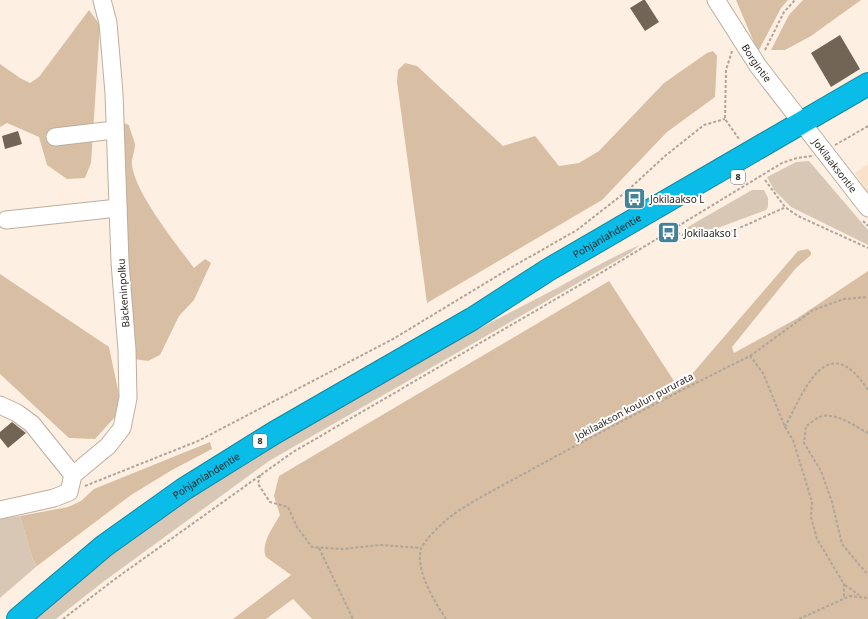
<svg xmlns="http://www.w3.org/2000/svg" width="868" height="619" font-family="'Noto Sans',sans-serif">
<style>
.built{fill:#f8e2cb}
.green{fill:#d8c7b5}
.forest{fill:#d8bea3}
.building{fill:#736556}
.lines{fill:none;stroke-linecap:round;stroke-linejoin:round}
.minor-casing{stroke:#bdae9d;stroke-width:19}
.highway-casing{stroke:#13869f;stroke-width:24}
.path{stroke:#afa599;stroke-width:2;stroke-dasharray:3 2;stroke-linecap:butt}
.minor{stroke:#fff;stroke-width:17}
.highway{stroke:#09bde8;stroke-width:22}
.labels{text-anchor:middle;stroke-width:4;stroke-linejoin:round;paint-order:stroke}
.shield{fill:#fff;stroke:#66625d;stroke-width:1}
.shield-label{font-size:9px;font-weight:bold;fill:#251f18}
.street-label{font-size:10px;fill:#251f18;stroke:#fff}
.poi-label{font-size:10px;fill:#251f18;stroke:#fff;text-anchor:start}
</style>
<rect width="100%" height="100%" fill="#fdf0e2"/>
<path class="built" d="M868,164V191L867,192L855,173Z"/>
<path class="green" d="M809,161L868,230V245L791,207L774,190L767,177L796,162Z
M752,190H764L768,198V207L766,210L707,232L697,233L686,230V228Z
M640,245L630,253L269,461L103,582L56,619H35C145,511 290,432 424,358C468,334 513,311 557,288C585,273 611,257 640,245Z
M20,516L33,560L37,566L0,598V519Z"/>
<path class="forest" d="M736,0H788L781,8L758,52Z
M803,0H861L811,36L785,50H771L789,15Z
M89,10L100,25L91,163L85,178L67,179L47,165L39,137L7,123L0,127V64L20,78L30,83L39,77Z
M713,51L717,56L715,97L667,132L602,200L427,303L397,82L398,70L405,63L417,66L503,146L535,136L559,166L579,163L599,151L664,83L707,53Z
M121,122L129,125C130,131 135,141 135,145C135,151 131,159 132,165C135,193 177,245 194,268L205,259L211,263L194,300L179,316L160,355L148,361L134,359Z
M808,249L811,252V255L796,268L732,347L734,353L796,319L868,271V619H312L293,599L266,619H233L291,575L266,557C260,544 274,526 280,515L274,496L279,476L609,281L674,381L679,383L686,381L798,251Z
M0,274L109,347L119,395L115,417L95,439L69,438L0,374Z
M210,442L212,449L172,470L131,495L37,566L33,560L20,516L68,507L81,501L94,489Z"/>
<path class="building" d="M643,0H645L659,22L645,31L630,8Z
M840,35L860,69L831,87L811,53Z
M18,131L22,144L5,149L2,136Z
M12,422L26,433L8,448L0,438V432Z"/>
<g class="lines">
<defs>
<g id="minor">
<path id="s1" d="M716,0L758,66L868,208"/>
<path d="M55,137L114,130"/>
<path d="M6,220L118,208"/>
<path d="M0,405L17,413L32,424L73,475"/>
<path d="M0,510L54,498L69,492L73,475L108,446L122,428L128,398L127,350L120,262L114,93L108,23L102,0"/>
</g>
<g id="highway">
<path id="s2" d="M18,619L104,546L184,489L274,433L472,319L548,270L868,84"/>
</g>
</defs>
<use href="#minor" class="minor-casing"/>
<use href="#highway" class="highway-casing"/>
<path class="path" d="M765,50L784,12L795,0
M732,51L726,70L725,119L739,139
M835,145L868,126
M765,180L785,207L798,216L868,248
M628,192L635,201
M863,221L868,226
M673,230C705,251 752,221 784,208
M750,356L813,310L844,299L868,297
M785,427L793,440L812,502L811,517L817,539L844,584V598
M868,433C854,426 835,411 819,417C815,419 810,424 806,426L804,443L821,471L832,502L842,544L868,575
M260,475L258,484L270,502L288,507L297,527L312,547L342,549L381,545L421,548
M85,486L198,441L393,339L512,267L577,230L627,191L665,156L704,125L725,119
M319,548L353,619
M845,585L859,595
M63,619L115,579L293,452L604,271L782,163L797,158L812,156
M446,619C435,602 415,571 421,549C424,540 445,520 454,514C480,496 510,482 538,466C608,428 679,391 750,356L763,373L785,427C804,391 827,327 868,390
M799,619L850,596L868,598"/>
<use href="#minor" class="minor"/>
<use href="#highway" class="highway"/>
</g>
<defs>
<symbol id="bus-square" viewBox="-11 -11 22 22"><rect x="-9" y="-9" width="18" height="18" rx="4" fill="#438297" stroke="#fff"/><path d="M-5-6H5V4H4V6H2V4H-2V6H-4V4H-5ZM-3.5-4V0h7V-4ZM-3.5 1.2v1.5H-2V1.2ZM2 1.2v1.5H3.5V1.2Z" fill="#fff"/></symbol>
</defs>
<g fill-rule="evenodd">
<use href="#bus-square" x="622" y="186" width="25" height="25"/>
<use href="#bus-square" x="656" y="220" width="25" height="25"/>
</g>
<g class="labels">
<g class="shield">
<rect x="731" y="170" width="14" height="14" rx="3"/>
<rect x="253" y="434" width="14" height="14" rx="3"/>
</g>
<g class="shield-label">
<text x="738" y="180">8</text>
<text x="260" y="444">8</text>
</g>
<g class="street-label">
<text dy="4" stroke="none"><textPath href="#s1" startOffset="75">Borgintie</textPath></text>
<text dy="4" stroke="none"><textPath href="#s1" startOffset="204">Jokilaaksontie</textPath></text>
<text dy="4" stroke="none"><textPath href="#s2" startOffset="704">Pohjanlahdentie</textPath></text>
<text transform="translate(123 293) rotate(-94)" y="4">Bäckeninpolku</text>
<text transform="translate(634 406) rotate(-28)" y="4">Jokilaakson koulun pururata</text>
<text dy="4" stroke="none"><textPath href="#s2" startOffset="237">Pohjanlahdentie</textPath></text>
</g>
<g class="poi-label">
<text x="650" y="203">Jokilaakso L</text>
<text x="684" y="237">Jokilaakso I</text>
</g>
</g>
</svg>
